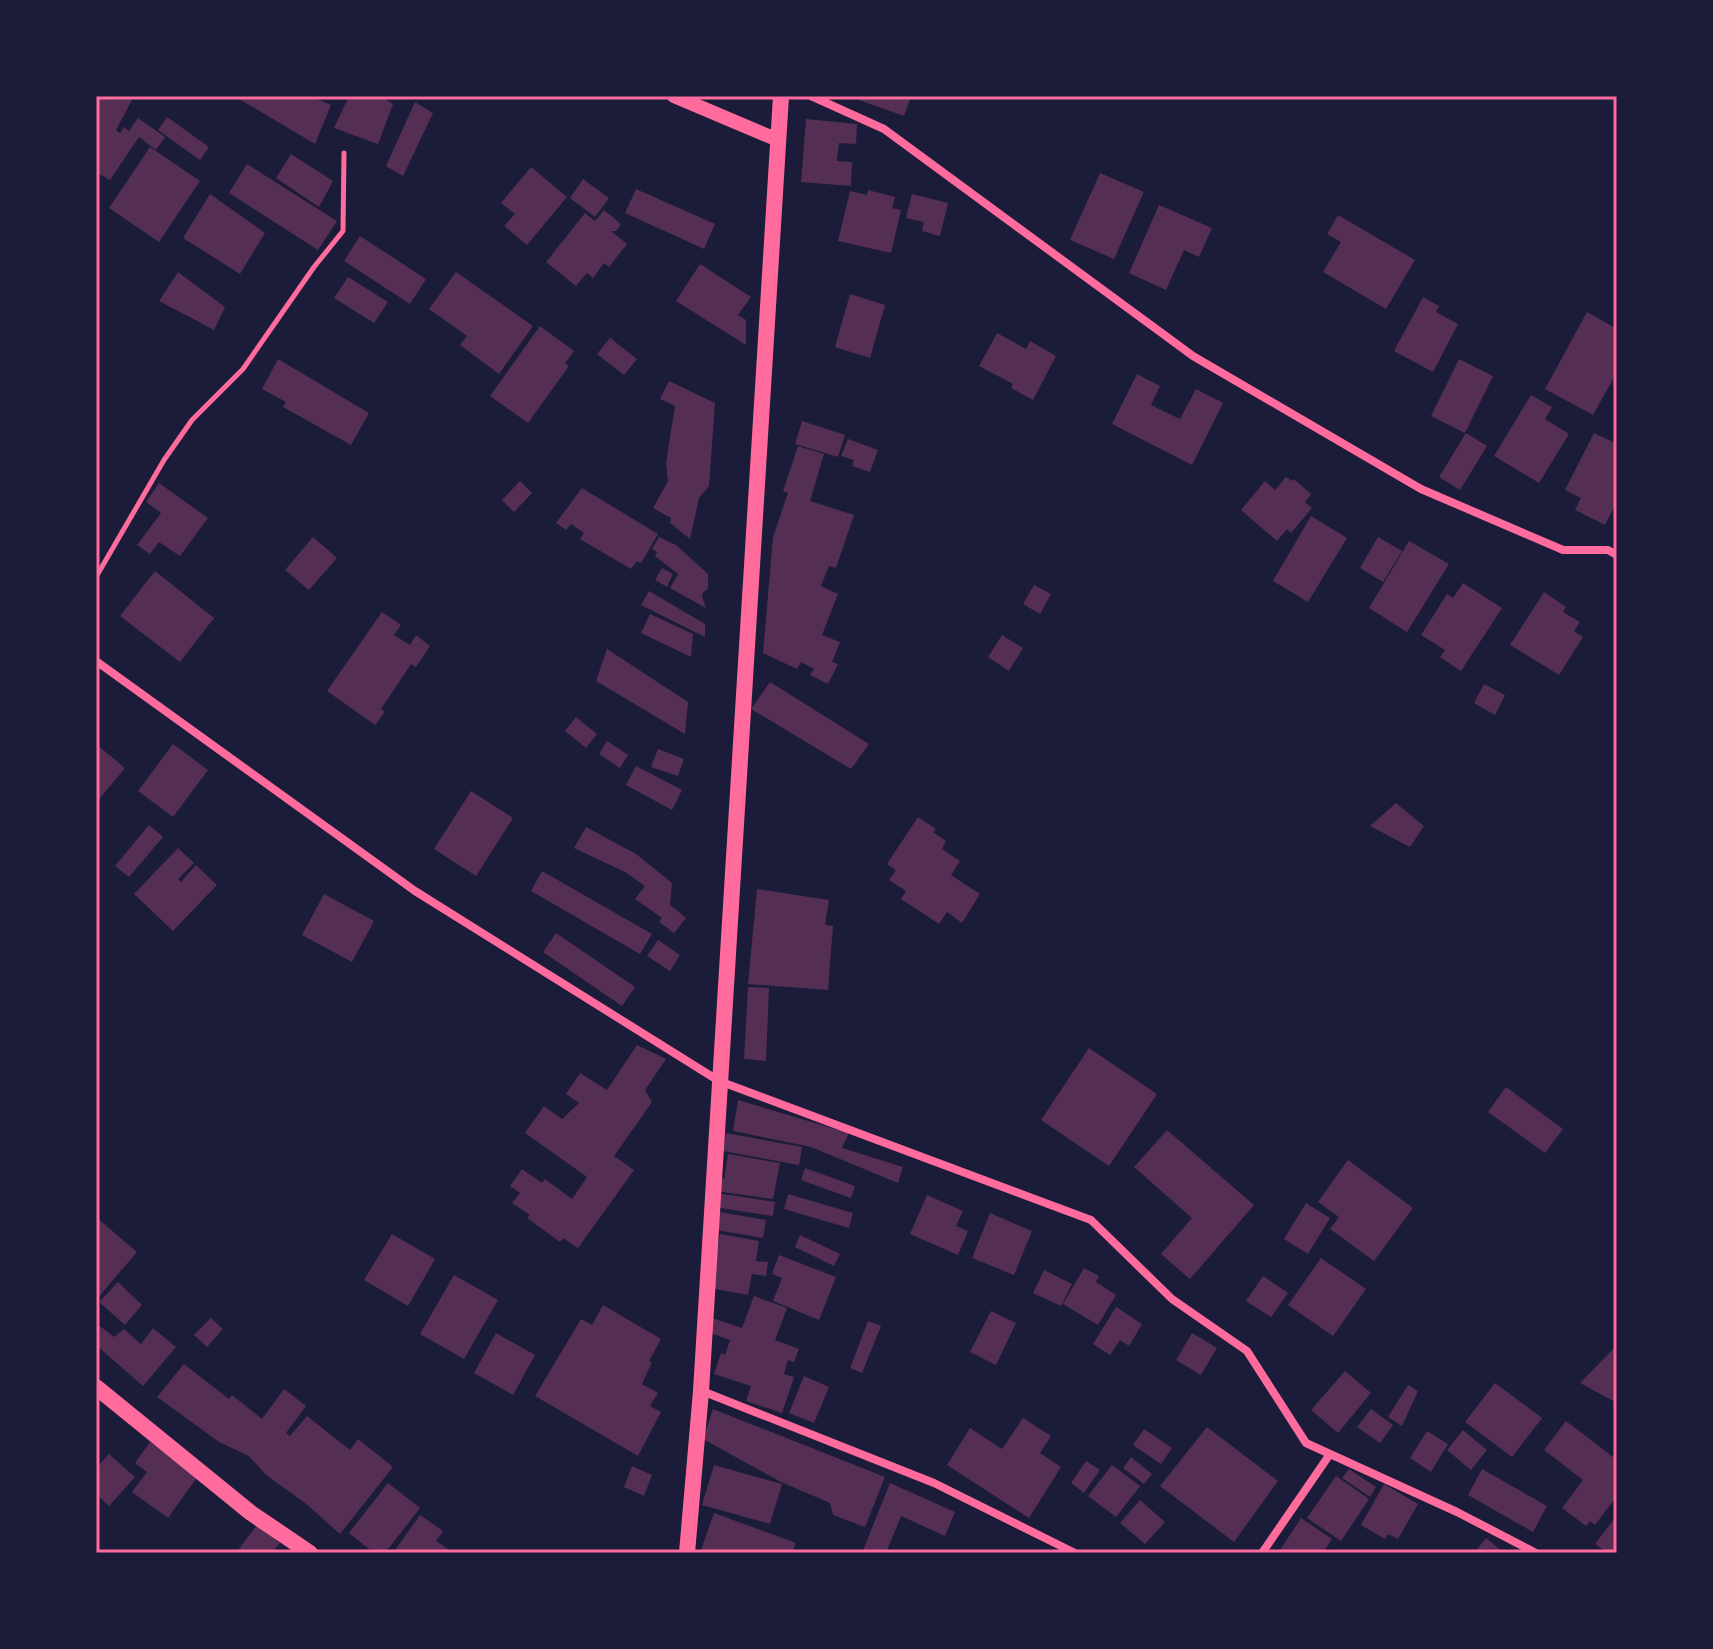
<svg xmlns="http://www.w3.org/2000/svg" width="1713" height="1649" font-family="Roboto,sans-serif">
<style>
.building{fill:#542f53}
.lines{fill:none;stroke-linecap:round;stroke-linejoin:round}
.path{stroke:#ff6b9d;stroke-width:5}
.minor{stroke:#ff6b9d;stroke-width:8}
.tertiary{stroke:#ff6b9d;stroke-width:14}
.secondary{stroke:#ff6b9d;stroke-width:16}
.neatline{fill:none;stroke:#ff6b9d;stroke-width:3}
</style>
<rect width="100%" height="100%" fill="#1b1b3a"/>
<path class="building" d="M100,96H134L116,130L120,133L124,127L129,131L138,118L165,137L156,150L139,137L110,180L96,172V103Z
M234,96H310L331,105L315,144Z
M349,96H380L393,104L378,144L334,128Z
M860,96H911L904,116L859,100Z
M415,102L433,113L403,176L386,166Z
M167,117L209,147L200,160L158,130Z
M806,119L857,124L856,144L839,143L837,161L852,162L851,186L801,182Z
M150,147L200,181L159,242L109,208Z
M291,154L333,181L319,207L276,178Z
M247,164L337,221L318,250L229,193Z
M531,167L567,197L527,245L504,226L515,214L501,203Z
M1100,173L1144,192L1114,259L1070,240Z
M583,179L609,198L595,217L570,198Z
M636,189L715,224L704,249L625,213Z
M868,190L895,197L892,208L901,210L891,253L838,241L850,191L867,195Z
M210,194L265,233L240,274L183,238Z
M912,194L948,203L940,236L922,231L924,222L906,218Z
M1159,205L1212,228L1199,257L1184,250L1166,290L1129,273Z
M604,210L621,224L616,231H611L627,244L609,267L604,263L593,278L587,273L576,286L546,262L585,213L595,221Z
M1338,215L1415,260L1386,309L1323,272L1341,242L1327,234Z
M360,236L426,279L410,304L344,261Z
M700,264L751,297L738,315L746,320V345L676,301Z
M178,272L225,307L214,330L159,301Z
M456,272L533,326L499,374L460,345L467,336L429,309Z
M348,277L388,302L374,323L334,298Z
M850,294L885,305L870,358L835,347Z
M1423,297L1439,306L1436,312L1458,324L1433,372L1394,351Z
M1587,312L1617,329V372L1593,415L1545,389Z
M540,326L574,351L565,363L569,366L528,423L490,396Z
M997,333L1026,349L1030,341L1056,356L1033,400L1011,388L1013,384L979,366Z
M610,338L637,359L624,375L597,354Z
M278,359L369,413L351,445L283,407L286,402L262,389Z
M1459,359L1493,376L1465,433L1431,416Z
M1137,374L1160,386L1151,405L1180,419L1196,389L1223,403L1192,465L1112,424Z
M669,381L715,403L709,486L699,498L690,539L670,523L671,518L653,508L668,481L666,463L675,406L660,399Z
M1531,395L1552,407L1545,419L1569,434L1539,483L1494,456Z
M802,421L845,435L838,457L795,444Z
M1466,433L1487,446L1460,490L1439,477Z
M1594,433L1617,444V501L1605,525L1575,510L1581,498L1565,490Z
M848,439L878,450L870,472L852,466L854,460L841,456Z
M798,446L824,454L810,501L854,515L836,568L829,566L821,586L838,594L822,635L840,642L832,662L838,664L828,684L810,675L814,669L801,662L797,669L763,653L773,537L788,493L783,491Z
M1286,477L1292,481L1294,479L1311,494L1305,502L1312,508L1291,533L1287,529L1277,541L1241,510L1265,481L1275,490Z
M520,481L532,493L514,512L502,500Z
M159,483L208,518L180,556L159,542L150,554L137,545L161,513L146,502Z
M582,488L658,534L641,563L637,561L631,569L580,539L584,533L571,524L566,530L556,523Z
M1311,516L1347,538L1308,602L1273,581Z
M313,537L337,558L309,590L285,570Z
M659,537L676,545L708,574V589L703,592L702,597L706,608L670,588L678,574L655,556L657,552L652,549Z
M1378,537L1402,551L1383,582L1360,568Z
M1409,541L1449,564L1407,632L1369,608Z
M662,568L673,574L667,587L655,580Z
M155,571L214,618L180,662L120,616Z
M1463,583L1502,608L1461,671L1440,657L1445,650L1421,635L1447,594L1453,598Z
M1034,585L1051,594L1040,614L1023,604Z
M649,591L705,624V637L641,605Z
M1544,592L1566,607L1563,612L1580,622L1574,631L1583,637L1559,675L1510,645Z
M382,612L401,625L394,635L410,645L416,635L430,646L416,667L411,664L381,709L385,712L375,725L327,691Z
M650,614L693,634L691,657L641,633Z
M1002,635L1023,648L1009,671L988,657Z
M607,649L688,702L685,734L596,681Z
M770,682L869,744L851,769L751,709Z
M1484,684L1505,695L1495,715L1474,703Z
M576,717L597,734L586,748L565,731Z
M607,741L628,755L620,768L599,754Z
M96,744L125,768L96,803Z
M173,744L208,770L173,817L138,791Z
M658,749L684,759L678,776L651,767Z
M636,766L682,790L672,810L626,785Z
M471,791L513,818L476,876L434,849Z
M1396,803L1424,826L1410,847L1370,826Z
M918,817L936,829L933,832L946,841L942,849L960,861L951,875L980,894L962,923L947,912L939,924L901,899L906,891L889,880L896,870L887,864Z
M149,825L163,837L129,877L115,866Z
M586,827L636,854L672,883L670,905L686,918L674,933L659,922L662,918L635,899L645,886L625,872L574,848Z
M178,848L194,863L178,879L181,882L196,865L217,885L173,931L134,894Z
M542,871L652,934L640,954L531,891Z
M757,889L829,900L825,925L833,926L828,990L748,984Z
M324,894L374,921L352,962L302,935Z
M556,933L635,987L622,1006L543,952Z
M658,940L680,955L670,971L647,956Z
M748,987L769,988L766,1061L744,1059Z
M637,1045L666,1059L645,1090L652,1102L614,1156L634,1170L578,1248L563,1238L560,1242L527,1218L530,1215L512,1203L520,1193L510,1186L522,1169L542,1183L545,1179L572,1199L587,1177L525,1133L544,1106L562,1119L579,1103L566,1094L580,1073L607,1090Z
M1089,1048L1157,1094L1109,1166L1041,1120Z
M1506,1087L1563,1129L1545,1153L1488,1112Z
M738,1100L849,1133L842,1148L903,1167L898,1183L811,1147L733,1131Z
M1167,1130L1254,1205L1190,1279L1161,1254L1192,1218L1134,1167Z
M726,1133L802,1147L799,1165L723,1151Z
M728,1154L780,1163L773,1199L716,1191L718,1178L724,1179Z
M1348,1160L1413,1208L1374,1261L1330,1229L1339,1217L1318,1202Z
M805,1168L855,1186L851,1198L801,1180Z
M717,1193L775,1202L773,1216L714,1207Z
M788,1194L853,1213L849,1228L784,1209Z
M927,1195L963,1211L956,1226L968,1231L958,1255L910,1234Z
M1306,1203L1330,1218L1308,1254L1284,1239Z
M720,1212L766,1220L763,1238L716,1230Z
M990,1213L1032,1231L1014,1275L972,1258Z
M96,1217L137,1252L96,1300Z
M392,1234L435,1259L408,1306L364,1280Z
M720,1234L759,1241L756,1261L768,1262L766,1276L752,1274L748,1295L710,1288Z
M800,1235L840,1254L834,1266L795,1247Z
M779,1255L836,1277L819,1320L773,1301L782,1278L772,1274Z
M1321,1258L1366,1289L1333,1336L1288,1305Z
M1084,1268L1099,1276L1096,1282L1116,1295L1098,1325L1063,1304Z
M1044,1270L1072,1284L1061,1306L1033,1293Z
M454,1275L498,1300L464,1359L420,1334Z
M1263,1276L1288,1293L1271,1317L1246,1301Z
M118,1282L142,1305L125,1325L99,1302Z
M754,1296L787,1308L775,1340L799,1349L794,1362L788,1360L784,1374L794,1377L782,1413L746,1401L751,1386L714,1374L721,1353L725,1355L730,1340L708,1332L712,1318L742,1328Z
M603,1305L661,1339L649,1361L652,1362L642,1384L658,1393L650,1406L661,1412L638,1456L535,1396L581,1319L592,1325Z
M1116,1307L1142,1324L1129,1346L1120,1340L1110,1355L1093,1344Z
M991,1311L1016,1323L996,1365L970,1352Z
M211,1318L223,1329L207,1347L194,1335Z
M868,1321L881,1326L862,1373L850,1368Z
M96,1323L114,1337L124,1329L141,1344L153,1328L176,1347L143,1386L96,1345Z
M496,1333L535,1355L513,1395L474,1373Z
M1192,1333L1217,1348L1201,1375L1176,1360Z
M1617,1345V1403L1580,1383Z
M184,1364L229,1399L232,1395L262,1419L284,1389L306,1406L286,1433L290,1436L307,1416L350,1450L358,1439L393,1467L340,1534L305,1503L266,1475L249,1456L219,1442L157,1397Z
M1345,1371L1371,1393L1338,1433L1311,1410Z
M804,1376L829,1387L814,1423L789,1413Z
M1495,1383L1542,1418L1512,1457L1465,1422Z
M1408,1385L1418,1391L1402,1426L1388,1417Z
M713,1409L885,1477L865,1527L833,1515L830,1503L781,1482L703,1439Z
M1371,1409L1393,1425L1380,1443L1357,1427Z
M1023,1418L1051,1436L1040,1453L1061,1467L1029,1518L947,1465L970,1428L1002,1449Z
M1566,1421L1617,1460V1496L1595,1525L1590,1521L1586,1526L1562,1508L1583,1480L1544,1450Z
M1207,1427L1278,1481L1234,1542L1160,1486Z
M1144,1429L1172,1448L1161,1464L1133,1445Z
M1463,1430L1487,1450L1471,1470L1447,1450Z
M1427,1431L1448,1444L1431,1472L1410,1458Z
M150,1442L198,1476L168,1518L132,1492L147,1472L135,1463Z
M109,1454L135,1477L109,1506L96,1494V1468Z
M1131,1457L1152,1474L1144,1484L1123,1468Z
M1086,1461L1100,1470L1084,1493L1071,1483Z
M714,1465L782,1484L770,1524L702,1505Z
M1112,1465L1140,1486L1116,1517L1088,1496Z
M632,1466L652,1475L644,1496L624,1487Z
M1349,1469L1376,1487L1370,1497L1342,1478Z
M1482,1469L1547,1506L1533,1532L1468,1495Z
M1336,1476L1369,1499L1341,1541L1307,1518Z
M388,1483L420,1508L385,1553H374L349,1533Z
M890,1483L955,1512L945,1536L901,1516L886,1553H862Z
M1384,1484L1418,1504L1398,1539L1388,1534L1385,1539L1361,1525Z
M1140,1500L1165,1522L1145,1544L1120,1523Z
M714,1513L796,1543L792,1553H700Z
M420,1515L443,1531L436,1541L454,1553H393Z
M1617,1515V1553H1608L1595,1544Z
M1301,1518L1332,1539L1323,1553H1278Z
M257,1525L280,1543L272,1553H236Z
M1486,1538L1497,1547L1504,1553H1474Z"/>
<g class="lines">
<path class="path" d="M96,577L164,460L192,420L243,369L314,267L343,231L344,153"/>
<path class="minor" d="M811,96L884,129L1193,356L1421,489L1563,550H1608L1617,555
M96,661L415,891L719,1081L1091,1220L1172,1299L1247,1351L1306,1443L1457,1512L1536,1553
M702,1391L934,1483L1075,1553
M1262,1553L1330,1454"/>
<path class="tertiary" d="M674,96L778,140"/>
<path class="secondary" d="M96,1387L251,1513L310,1553
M687,1553L701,1391L781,96"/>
</g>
<rect width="1713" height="1649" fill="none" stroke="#1b1b3a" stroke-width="196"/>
<rect x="98" y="98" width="1517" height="1453" class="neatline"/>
</svg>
